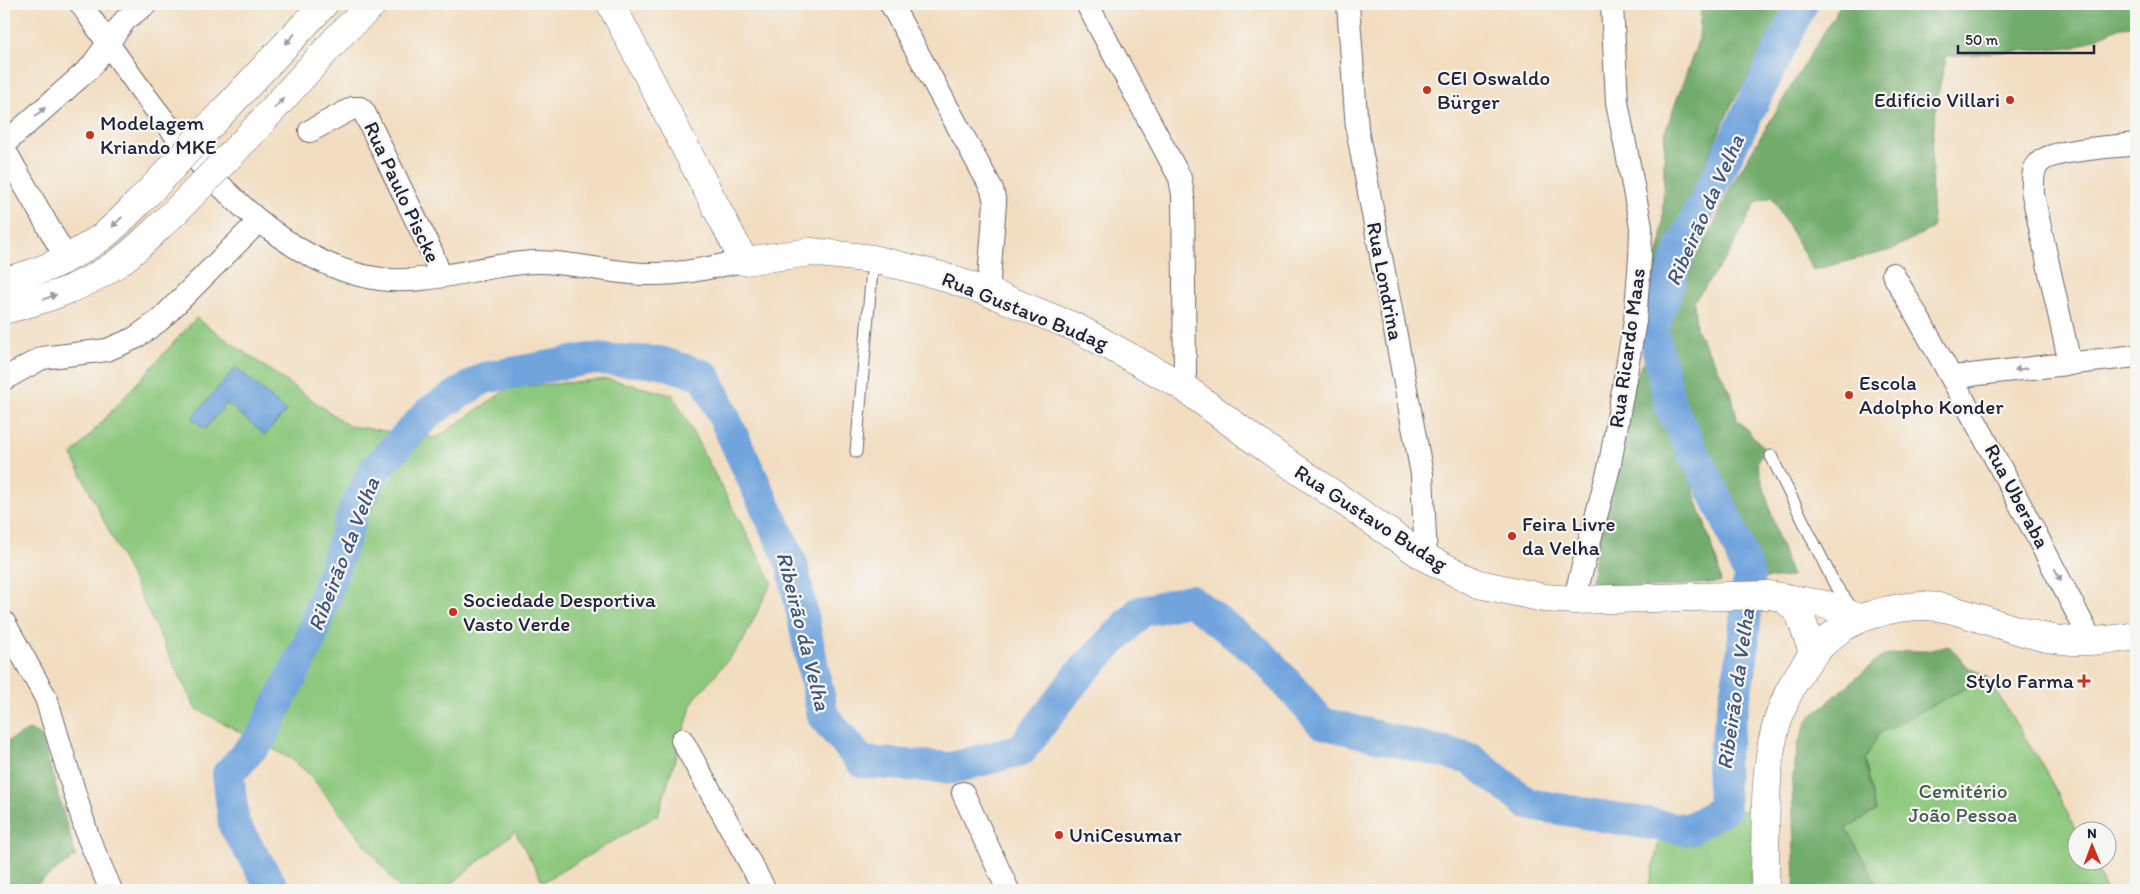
<svg xmlns="http://www.w3.org/2000/svg" width="2140" height="894" font-family="Itim,sans-serif">
<style>
.green{fill:#8dc87d;stroke:#58755c}
.forest{fill:#72ac6c;stroke:#4a6754}
.water{fill:#71a4dd;stroke:#4a638c}
.lines{fill:none;stroke-linecap:round;stroke-linejoin:round}
.river{stroke:#71a4dd;stroke-width:32}
.lane-casing{stroke:#6b636a;stroke-width:13}
.street-casing{stroke:#6b636a;stroke-width:24}
.secondary-casing{stroke:#6b636a;stroke-width:29}
.primary-casing{stroke:#6b636a;stroke-width:29}
.lane{stroke:#fff;stroke-width:11}
.street{stroke:#fff;stroke-width:22}
.secondary{stroke:#fff;stroke-width:28}
.primary{stroke:#fff;stroke-width:28}
.primary-bridge-casing{stroke:#6b636a;stroke-width:29;stroke-linecap:butt}
.primary-bridge{stroke:#fff;stroke-width:28}
.oneway{fill:#9c9ca7}
.poi-dot{fill:#c8321e;stroke:#f6f6f2;stroke-width:2}
.labels{text-anchor:middle;stroke-width:4.5;stroke-linejoin:round;paint-order:stroke}
.poi-label{font-size:21px;fill:#22223b;stroke:#f6f6f2;text-anchor:start}
.street-label{font-size:21px;fill:#22223b;stroke:#f6f6f2}
.park-label{font-size:21px;fill:#475c52;stroke:#f6f6f2}
.water-label{font-size:22px;font-style:italic;fill:#42567c;stroke:#f6f6f2}
</style>
<rect width="100%" height="100%" fill="#f6f6f2"/>
<filter id="ink" filterUnits="userSpaceOnUse"><feTurbulence type="fractalNoise" baseFrequency=".02" numOctaves="2"/><feDisplacementMap in="SourceGraphic" scale="10" xChannelSelector="R" yChannelSelector="G"/><feConvolveMatrix kernelMatrix="1 2 1 2 8 2 1 2 1" color-interpolation-filters="sRGB"/></filter>
<filter id="wash" filterUnits="userSpaceOnUse"><feTurbulence type="fractalNoise" baseFrequency=".0096" numOctaves="4" result="noise"/><feDisplacementMap in="SourceGraphic" scale="20" xChannelSelector="R" yChannelSelector="G"/><feGaussianBlur stdDeviation="1.12" result="paint"/><feColorMatrix in="noise" values="0 0 0 0 0 0 0 0 0 0 0 0 0 0 0 0 0 1.4 0 .05"/><feComposite in="paint" operator="in"/></filter>
<g filter="url(#wash)">
<rect width="100%" height="100%" fill="#f2ddc0"/>
<path class="green" d="M196,318L349,426L436,438L509,388L608,379L673,395L772,582L742,643L693,701L658,815L543,882L515,832L444,890H401L309,774L291,759L195,708L72,455Z
M1987,677L2046,771L2077,832L2078,862H2093L2106,890H1880L1846,828L1876,811L1865,760L1879,733Z
M1753,810L1751,890H1648L1659,841C1689,838 1710,839 1729,811Z"/>
<path class="forest" d="M1701,4H1786L1773,33L1731,106L1647,294L1662,238L1665,132L1699,38Z
M1841,4H2136V26L2121,27L2076,47L1947,56C1931,112 1930,170 1933,228L1891,250L1813,270L1772,197L1756,202L1730,253L1694,301L1696,329L1731,392L1737,419L1765,449L1757,463L1778,537L1792,577L1758,579L1723,490L1688,419L1660,336L1677,289L1712,229L1732,184Z
M1649,354L1669,438L1690,480L1717,561L1721,582L1652,588H1590L1597,543L1633,380Z
M1949,646L1968,667L1987,677L1879,733L1865,760L1876,811L1846,828L1880,890H1795L1792,780L1799,741L1808,719L1881,657L1906,651H1927Z
M29,730L41,736L76,856L29,890H4V743Z"/>
<path class="water" d="M236,367L286,411L265,435L227,403L205,429L192,418Z"/>
<g class="lines">
<path class="river" d="M274,890L234,825L228,774L260,739L309,643L353,513L375,469L429,412L484,378L589,359L660,362L705,376L792,564L823,716L862,762L952,768L1021,750L1078,676L1140,612L1190,600L1261,654L1322,723L1471,759L1528,804L1688,830L1724,809L1722,763L1742,658L1749,575L1726,517L1671,408L1653,330L1682,246L1802,4"/>
</g>
</g>
<g filter="url(#ink)">
<g class="lines">
<defs>
<path id="lane" d="M856,452L873,259
M1771,456L1834,583L1852,608"/>
<path id="street" d="M81,4C149,103 252,262 380,279C428,286 487,263 537,262C575,262 613,274 650,274C682,275 713,267 744,261
M891,4L992,189L995,203L988,292
M1087,4L1180,178L1183,195L1185,374L1182,386
M1348,4L1357,129L1422,474L1426,558
M310,131L353,108H360L364,112L432,253L440,275
M4,144L90,68L125,20L146,4
M4,149L66,258
M1893,274C1963,395 2028,518 2092,642
M2070,364L2033,195C2033,184 2031,170 2040,162C2054,149 2115,147 2136,144
M1953,377L2136,356
M4,379L42,358L107,350L135,338L160,320L258,222
M1574,600L1610,464L1635,321L1640,258L1641,227L1617,102L1612,4
M4,622L46,698L88,837L111,890
M682,740L765,890
M963,793L1008,890"/>
<path id="secondary" d="M611,4L744,261L811,252L873,259L938,275L988,292L1077,328L1182,386L1256,441L1426,558L1479,584L1544,598L1574,600L1769,595L1827,605L1858,618
M1782,597L1799,612L1813,653
M1765,890C1766,842 1763,791 1772,743C1783,688 1818,629 1874,614C1897,607 1925,603 1949,609C1980,617 2011,630 2043,637C2074,644 2105,641 2136,636"/>
<path id="primary" d="M219,116L324,4
M246,139L342,33L373,4
M4,281C37,274 71,258 99,239C118,226 135,205 152,189
M4,310C44,300 84,287 118,263C139,248 157,228 176,211"/>
</defs>
<use href="#lane" class="lane-casing"/>
<use href="#street" class="street-casing"/>
<use href="#secondary" class="secondary-casing"/>
<use href="#primary" class="primary-casing"/>
<use href="#lane" class="lane"/>
<use href="#street" class="street"/>
<use href="#secondary" class="secondary"/>
<use href="#primary" class="primary"/>
<defs>
<path id="primary-bridge" d="M152,189L219,116
M176,211L246,139"/>
</defs>
<use href="#primary-bridge" class="primary-bridge-casing"/>
<use href="#primary-bridge" class="primary-bridge"/>
</g>
<defs><path id="oneway-solid" d="M-6-.8H1V-3.2L6.5 0L1 3.2V.8H-6Z" transform="scale(1.25)"/></defs>
<g class="oneway">
<use href="#oneway-solid" transform="translate(290 39) rotate(133)"/>
<use href="#oneway-solid" transform="translate(279 103) rotate(-48)"/>
<use href="#oneway-solid" transform="translate(40 112) rotate(-41)"/>
<use href="#oneway-solid" transform="translate(117 222) rotate(136)"/>
<use href="#oneway-solid" transform="translate(50 297) rotate(-21)"/>
<use href="#oneway-solid" transform="translate(2021 369) rotate(173)"/>
<use href="#oneway-solid" transform="translate(2058 575) rotate(63)"/>
</g>
</g>
<g class="poi-dot">
<circle cx="1427" cy="90" r="5"/>
<circle cx="2010" cy="100" r="5"/>
<circle cx="90" cy="135" r="5"/>
<circle cx="1849" cy="395" r="5"/>
<circle cx="1512" cy="536" r="5"/>
<circle cx="453" cy="612" r="5"/>
<path d="M2081.5 673.5h5v5h5v5h-5v5h-5v-5h-5v-5h5z"/>
<circle cx="1059" cy="835" r="5"/>
</g>
<g class="labels">
<g class="poi-label">
<text x="1437" y="85">CEI Oswaldo<tspan x="1437" dy="24">Bürger</tspan></text>
<text x="2000" y="107" text-anchor="end">Edifício Villari</text>
<text x="100" y="130">Modelagem<tspan x="100" dy="24">Kriando MKE</tspan></text>
<text x="1859" y="390">Escola<tspan x="1859" dy="24">Adolpho Konder</tspan></text>
<text x="1522" y="531">Feira Livre<tspan x="1522" dy="24">da Velha</tspan></text>
<text x="463" y="607">Sociedade Desportiva<tspan x="463" dy="24">Vasto Verde</tspan></text>
<text x="2074" y="688" text-anchor="end">Stylo Farma</text>
<text x="1069" y="842">UniCesumar</text>
</g>
<g class="street-label">
<text transform="translate(402 192) rotate(65)" y="7">Rua Paulo Piscke</text>
<text transform="translate(1385 281) rotate(79)" y="7">Rua Londrina</text>
<text transform="translate(1025 311) rotate(22)" y="7">Rua Gustavo Budag</text>
<text transform="translate(1627 348) rotate(-82)" y="7">Rua Ricardo Maas</text>
<text transform="translate(2017 496) rotate(62)" y="7">Rua Uberaba</text>
<text transform="translate(1371 518) rotate(33)" y="7">Rua Gustavo Budag</text>
</g>
<g class="park-label">
<text x="1963" y="798">Cemitério<tspan x="1963" dy="24">João Pessoa</tspan></text>
</g>
<g class="water-label">
<text transform="translate(1704 210) rotate(-66)" y="8">Ribeirão da Velha</text>
<text transform="translate(343 554) rotate(-69)" y="8">Ribeirão da Velha</text>
<text transform="translate(804 631) rotate(76)" y="8">Ribeirão da Velha</text>
<text transform="translate(1735 689) rotate(-82)" y="8">Ribeirão da Velha</text>
</g>
</g>
<rect width="2140" height="894" fill="none" stroke="#f6f6f2" stroke-width="20"/>
<g transform="translate(2092 846) rotate(359)"><circle r="24" fill="#f6f6f2" stroke="#a1a1a9"/>
<path d="M0-4L9 19L0 12L-9 19Z" fill="#c8321e"/>
<text y="-8" font-size="14" font-weight="bold" text-anchor="middle" fill="#22223b">N</text>
</g>
<path d="M1958 45v8h136v-8" fill="none" stroke="#22223b" stroke-width="2.5"/>
<text x="1965" y="45" font-size="15" fill="#22223b" stroke="#f6f6f2" stroke-width="4" paint-order="stroke">50 m</text>
</svg>
